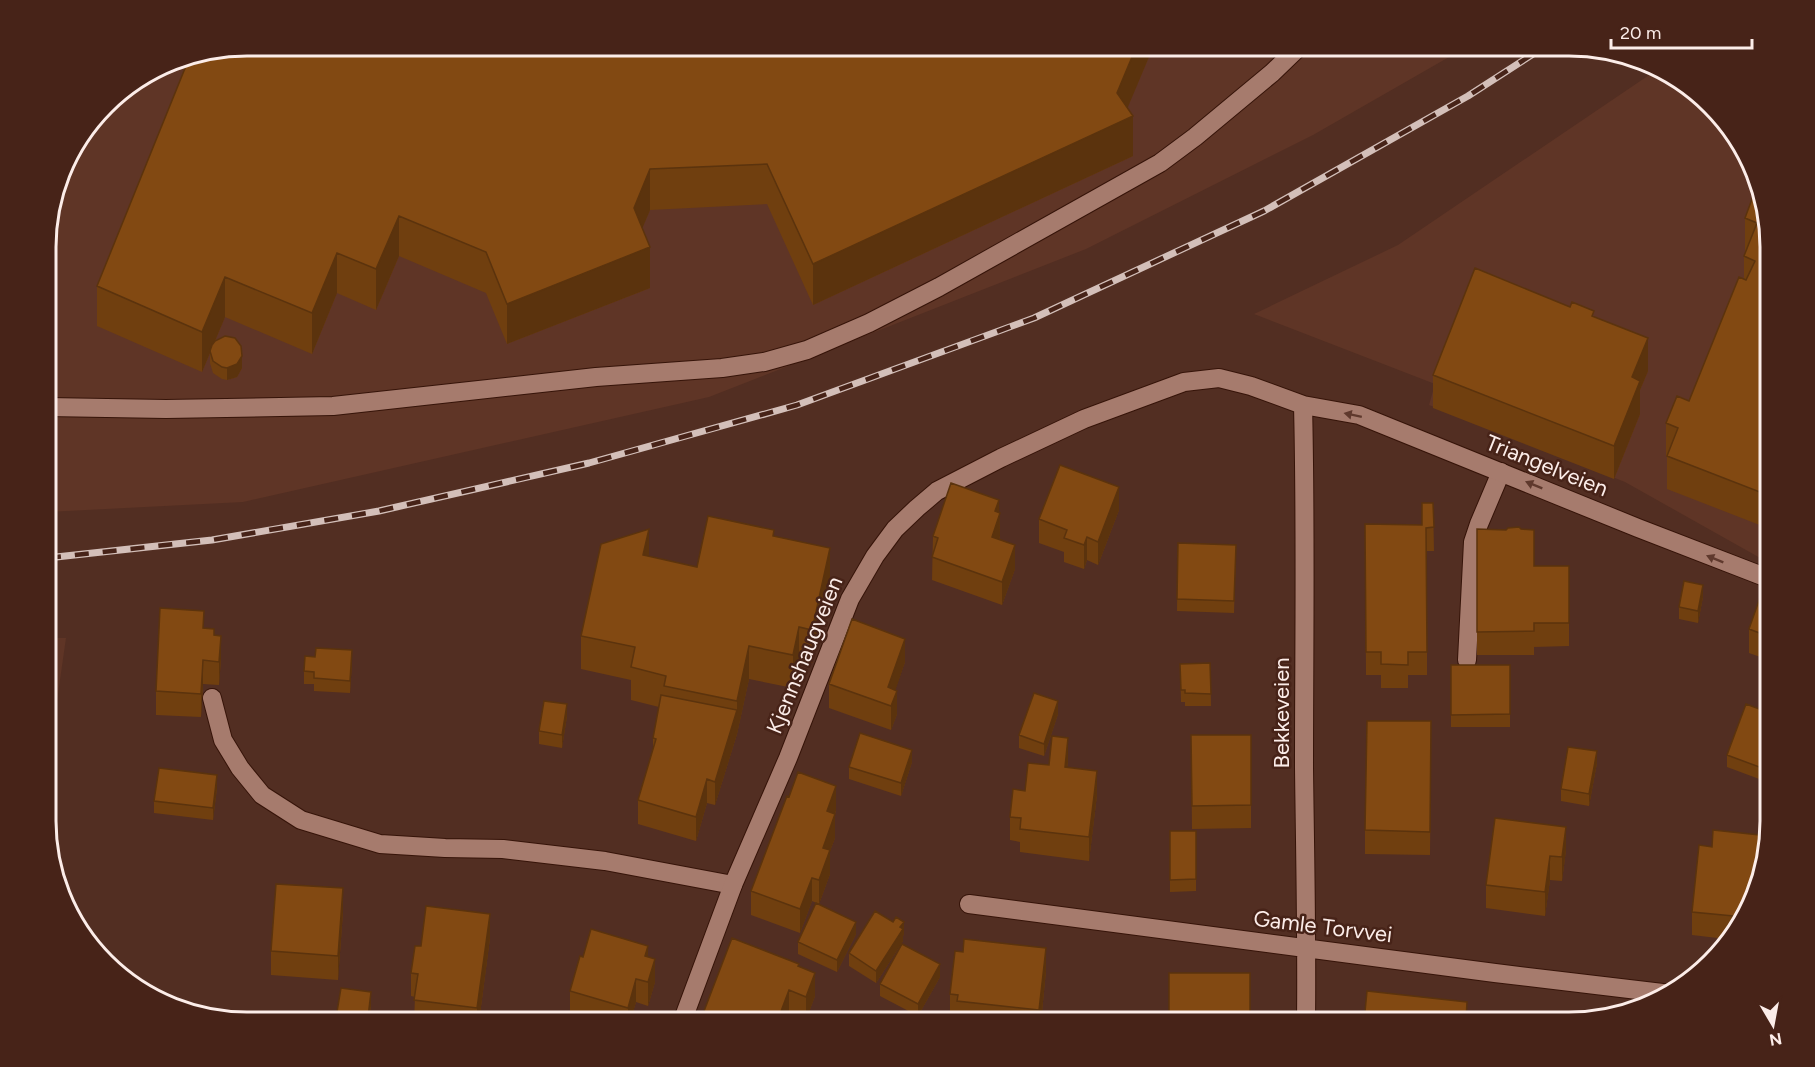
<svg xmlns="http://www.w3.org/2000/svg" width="1815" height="1067" font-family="Figtree,sans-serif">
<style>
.built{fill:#5f3526}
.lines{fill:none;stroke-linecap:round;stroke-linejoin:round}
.service-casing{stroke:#361409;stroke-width:20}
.minor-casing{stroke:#361409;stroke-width:20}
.service{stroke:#a67b6d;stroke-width:18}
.minor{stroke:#a67b6d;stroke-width:18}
.rail-casing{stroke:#d3bfb9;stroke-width:7}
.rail{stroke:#472318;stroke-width:4.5;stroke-dasharray:14;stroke-linecap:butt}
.wall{fill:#703f0f}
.shaded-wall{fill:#5b330d}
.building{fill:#824912;stroke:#5b330d;stroke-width:1.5}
.oneway{fill:#5f392d}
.labels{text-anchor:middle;stroke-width:5;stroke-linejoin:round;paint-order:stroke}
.street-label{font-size:22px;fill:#fcede9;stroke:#472318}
.rim{fill:none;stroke:#fcede9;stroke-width:3}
</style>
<rect width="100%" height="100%" fill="#522e22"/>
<path class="built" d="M247,45H1470L1313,135L1086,249L709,397L243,502L47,512V221L66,157L113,95L170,60Z
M1658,69L1669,72L1736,135L1770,233V561L1762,559L1625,482L1429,405L1435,384L1254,314L1398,245Z
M47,638H66L47,771Z"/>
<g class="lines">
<defs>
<path id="service" d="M47,407L166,409L333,406L596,377L722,368L764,362L807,350L869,323L939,287L1160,163L1195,137L1272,73L1301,45
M1467,660L1473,542L1479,524L1501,472
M212,698L223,740L240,768L262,795L301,820L380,844L445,848L503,849L605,861L733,885"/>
<path id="minor" d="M1303,405C1306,526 1304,647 1304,768C1305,852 1307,937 1306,1022
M969,904L1495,973L1671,994
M682,1022L733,885L788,758L850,599L875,556L895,529L917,508L937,491L1001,458L1084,419L1184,382L1219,378L1251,386L1303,405L1359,415L1638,528L1770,579"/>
</defs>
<use href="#service" class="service-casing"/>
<use href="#minor" class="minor-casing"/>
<use href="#service" class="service"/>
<use href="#minor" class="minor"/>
<defs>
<path id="rail" d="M47,558L212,540L379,511L589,463L797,405L1034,318L1264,211L1468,96L1547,45"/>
</defs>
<use href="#rail" class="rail-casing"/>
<use href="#rail" class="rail"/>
</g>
<path class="wall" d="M247,45H1154L1127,108L1133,156L813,305L767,204L650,210L642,228L650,288L507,344L486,293L399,256L376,310L337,293L312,354L225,317L215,341L242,368L237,377L227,380L222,379L213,373L210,363V353L202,372L97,326V286Z
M1755,191L1770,233V529L1667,489V457L1666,456V423L1689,401L1744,279V256L1746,251H1745V218Z
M1594,317L1648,371L1640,390V414L1614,479L1433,408V375Z
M1433,503L1434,551H1427V675H1408V688H1381V675H1366L1365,524L1422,525Z
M1119,510L1098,565L1087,560L1084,569L1064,562V552L1039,543V519Z
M999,512L1000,536L999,540L1015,569L1002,605L932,580L933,536Z
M1477,529L1534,566H1569V646L1534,647V655H1477Z
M774,536L830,581L812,663L799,660L793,688L749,679L737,734L715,805L707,803L696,841L638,824V800L653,750V738L659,707L631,700V680L581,669V636L649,556L697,567Z
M1178,543L1236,545L1234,613L1177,611Z
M1770,576V671L1769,660L1749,653V629Z
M1703,597L1698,623L1679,619V607Z
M204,628L214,635L221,659L219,685L203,684L201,717L156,715V691Z
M352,662L350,693L314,691V684H304V671Z
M905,662L895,690L897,714L891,730L829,708V684Z
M1210,663L1211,706H1185V702H1181L1180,664Z
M1451,665H1510V727H1451Z
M1770,713V783L1727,767V755Z
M1058,714L1044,756L1019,748V735Z
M567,716L562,748L539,744V731Z
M1191,735H1251V828L1192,829Z
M1431,745L1430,855L1365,854V830Z
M1068,761L1067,768L1097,795L1089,861L1020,852V842L1010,840V817L1049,765Z
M912,762L901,796L849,779V767Z
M1597,763L1589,806L1561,801V789Z
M1770,784V833L1743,921L1726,939L1692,935V912L1712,847L1759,835V829Z
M217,788L213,820L154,813V801Z
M836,810L835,814V838L830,851V874L819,904L812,901L800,933L751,915V891Z
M1495,818L1566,850L1562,881L1550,880L1545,916L1486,908V885Z
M1170,831H1196V891L1170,892Z
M343,912L338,980L271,975V951Z
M856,934L837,972L798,954V942Z
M904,934L903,936V941L876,983L849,966V953Z
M490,938L479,1022H414L415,997L411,996V973L421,946Z
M583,957H648L655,982L648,1006L636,1002L630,1022H594L570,1015V991Z
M799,967L815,996L806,1020L789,1014L786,1022H701V1019Z
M1046,971L1041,1022H957V1018L950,1017V994Z
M940,977L918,1016L880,996V984Z
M371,1004L369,1022H337V1012Z"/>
<path class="shaded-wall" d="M1137,45H1154L1122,121L1133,116V156L813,305V264L1117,93Z
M650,169V210L634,248V208Z
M399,216V256L376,310V269Z
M650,247V288L507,344V304Z
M337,253V293L312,354V313Z
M225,277V317L202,372V332Z
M1648,338V371L1640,390V414L1614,479V446L1632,377Z
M242,356V368L237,377L227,380V368Z
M1119,487V510L1098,565V542Z
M999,500L1000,536L992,561V537L995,511Z
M649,529V562L643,555Z
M1087,537V560L1084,569V545Z
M1015,545V569L1002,605V582Z
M830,548V581L812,663V630Z
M1703,585V597L1698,623V611Z
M799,627V660L793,688V655Z
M221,636V659L219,685V662Z
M905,639V662L890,706L888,687Z
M749,646V679L737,734V701Z
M352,650V662L350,693V681Z
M203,660V684L201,717V694Z
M897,691V714L891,730V706Z
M1058,701V714L1044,756V744Z
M567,704V716L562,748V735Z
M737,710V734L715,805V782Z
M1068,738V761L1065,791V767Z
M912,750V762L901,796V783Z
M1597,751V763L1589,806V794Z
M1097,771V795L1089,861V837Z
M217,775V788L213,820V808Z
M707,779V803L696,841V817Z
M836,786V810L827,834V811Z
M835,814V838L830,851V874L819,904V880L823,848Z
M1566,827V850L1562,881V857Z
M1550,856V880L1545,916V892Z
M812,878V901L800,933V909Z
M343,888V912L338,980V956Z
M490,914V938L479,1022H477V1008Z
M856,922V934L837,972V960Z
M904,922V934L903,936V941L876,983V971Z
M648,946V969L645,956Z
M1046,948V971L1041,1022H1039V1010Z
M655,959V982L648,1006V982Z
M940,964V977L918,1016V1004Z
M815,973V996L806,1020V997Z
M636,979V1002L630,1022H628V1008Z
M789,990V1014L786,1022H777Z
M371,992V1004L369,1022H368Z"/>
<path class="building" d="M247,45H1137L1117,93L1133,116L813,264L767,164L650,169L634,208L650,247L507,304L486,252L399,216L376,269L337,253L312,313L225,277L202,332L97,286L190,56Z
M1755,191L1770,233V496L1667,456L1678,428L1666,423L1677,396L1689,401L1739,277L1746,280L1755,261L1744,256L1757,223L1745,218Z
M1475,268L1570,307L1572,302L1594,311L1592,316L1648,338L1632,377L1640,381L1614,446L1433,375Z
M225,336L235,338L241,346L242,356L237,364L227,368L222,367L213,361L210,351L212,345L215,341Z
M1060,465L1119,487L1098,542L1087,537L1084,545L1064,538L1067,530L1039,519Z
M951,483L999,500L995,511L1000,513L992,537L1015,545L1002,582L932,557L938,538L933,536Z
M1422,503H1433L1434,527L1426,528L1427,652H1408V665L1381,664V652H1366L1365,524L1422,525Z
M708,516L774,530L773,536L830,548L812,630L799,627L793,655L749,646L737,701L664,686L666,676L631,667L635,647L581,636L601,544L649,529L643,555L697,567Z
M1519,527L1521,529L1534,530V566H1569V623H1534V631L1477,632V529L1506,530L1508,528Z
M1178,543L1236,545L1234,601L1177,599Z
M1768,575L1770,576V637L1749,629Z
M1684,581L1703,585L1698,611L1679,607Z
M160,608L204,611L203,628L214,629V635L221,636L219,662L203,660L201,694L156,691Z
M852,619L905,639L888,687L897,691L891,706L829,684Z
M316,648L352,650L350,681L314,678V672L304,671L305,656L315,657Z
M1210,663L1211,694L1185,693V690H1181L1180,664Z
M1451,665H1510V714L1451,715Z
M1034,693L1058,701L1044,744L1019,735Z
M661,695L737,710L715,782L707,779L696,817L638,800L656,739L653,738Z
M544,701L567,704L562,735L539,731Z
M1746,704L1770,713V771L1727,755Z
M1367,721H1431L1430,832L1365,830Z
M860,733L912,750L901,783L849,767Z
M1191,735H1251V805L1192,806Z
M1052,736L1068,738L1065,767L1097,771L1089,837L1020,829L1021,818L1010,817L1013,789L1025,791L1028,763L1049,765Z
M1568,747L1597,751L1589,794L1561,789Z
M159,768L217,775L213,808L154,801Z
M798,772L836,786L827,811L835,814L823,848L830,850L819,880L812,878L800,909L751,891L787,796L789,797Z
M1765,783L1770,784V830L1759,829Z
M1495,818L1566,827L1562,857L1550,856L1545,892L1486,885Z
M1713,830L1769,836L1755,881H1753L1751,893L1744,917L1692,912L1699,845L1712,847Z
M1170,831H1196V879L1170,880Z
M276,884L343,888L338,956L271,951Z
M816,903L856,922L837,960L798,942Z
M426,906L490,914L477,1008L414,1000L418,974L411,973L415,946H421Z
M875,911L893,922L896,917L904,922L900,927L903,929L876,971L849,953Z
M591,929L648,946L645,956L655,959L648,982L636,979L628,1008L570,991L580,956L583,957Z
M732,938L799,964L798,966L815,973L806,997L789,990L777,1022H707L701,1019Z
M964,939L1046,948L1039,1010L957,1001L958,995L950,994L955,951L963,952Z
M902,944L940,964L918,1004L880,984Z
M1169,973H1250V1022H1169Z
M341,988L371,992L368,1017L337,1012Z
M1367,991L1467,1002L1466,1020L1476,1022H1364Z
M1550,1013L1592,1018L1581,1022H1549Z"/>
<defs><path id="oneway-solid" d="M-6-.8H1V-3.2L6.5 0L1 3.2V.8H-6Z" transform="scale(1.5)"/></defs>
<g class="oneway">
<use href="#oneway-solid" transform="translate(1353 415) rotate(-168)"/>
<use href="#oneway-solid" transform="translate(1534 485) rotate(-158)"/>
<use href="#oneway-solid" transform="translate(1715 559) rotate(-158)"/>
</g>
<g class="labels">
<g class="street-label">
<text transform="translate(1547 465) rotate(22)" y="8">Triangelveien</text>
<text transform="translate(804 655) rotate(-68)" y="8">Kjennshaugveien</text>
<text transform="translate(1281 713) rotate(-90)" y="8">Bekkeveien</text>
<text transform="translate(1323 926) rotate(7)" y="8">Gamle Torvvei</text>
</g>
</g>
<path d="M0 0H1815V1067H0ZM247 56H1569A191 191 0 0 1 1760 247V821A191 191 0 0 1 1569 1012H247A191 191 0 0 1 56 821V247A191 191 0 0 1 247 56Z" fill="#472318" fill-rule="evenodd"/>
<path class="rim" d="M247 56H1569A191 191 0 0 1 1760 247V821A191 191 0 0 1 1569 1012H247A191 191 0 0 1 56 821V247A191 191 0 0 1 247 56Z"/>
<g transform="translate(1773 1025) rotate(170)" stroke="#472318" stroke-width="4.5" paint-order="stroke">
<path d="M0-4.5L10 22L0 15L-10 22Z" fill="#fcede9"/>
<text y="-9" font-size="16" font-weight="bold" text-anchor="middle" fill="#fcede9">N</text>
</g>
<path d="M1611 39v9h141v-9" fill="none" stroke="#fcede9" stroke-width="3"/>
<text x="1620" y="39" font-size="18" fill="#fcede9" stroke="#472318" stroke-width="4.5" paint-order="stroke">20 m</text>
</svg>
